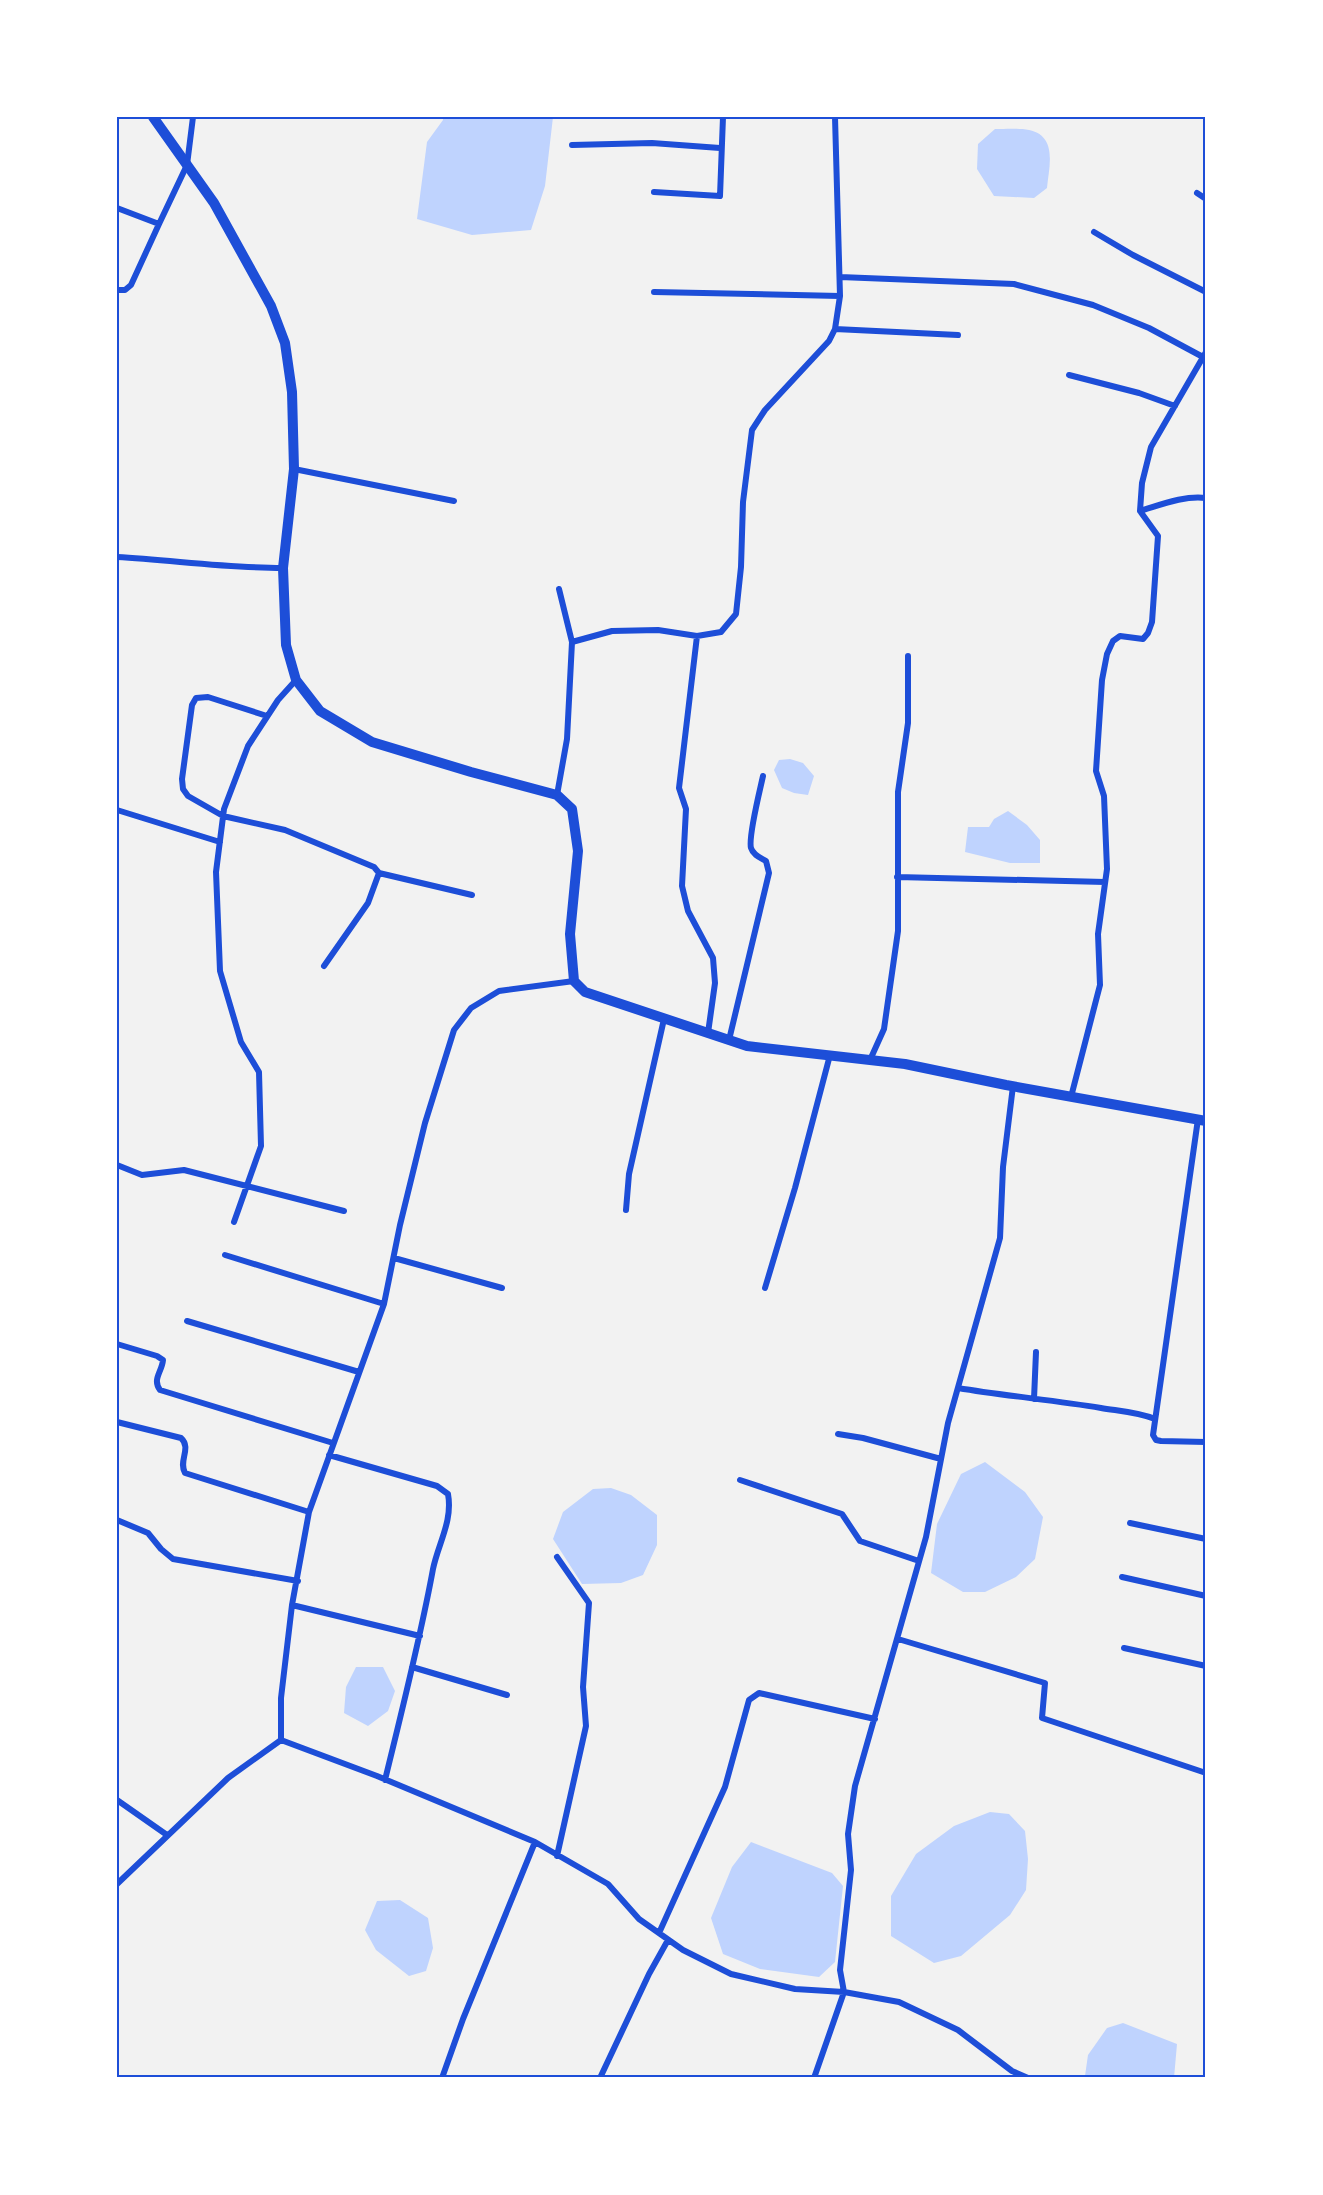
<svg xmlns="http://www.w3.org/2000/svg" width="1323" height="2195" font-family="'Source Sans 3',sans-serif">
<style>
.water{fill:#bfd3fe}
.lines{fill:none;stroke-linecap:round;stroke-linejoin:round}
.minor{stroke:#1d4ed8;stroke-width:6}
.tertiary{stroke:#1d4ed8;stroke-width:10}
.neatline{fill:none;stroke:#1d4ed8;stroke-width:2}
</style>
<rect width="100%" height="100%" fill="#f2f2f2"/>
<path class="water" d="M443,117H553L545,186L531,230L472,235L417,219L427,142L443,120Z
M995,129C1005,129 1019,128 1029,130C1058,136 1049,167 1047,188L1034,198L994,196L977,169L978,144Z
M790,759L803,763L814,776L808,795L794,793L782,788L774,770L779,760Z
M1008,811L1027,825L1040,840V863H1010L965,852L968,827H989L994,819Z
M985,1462L1025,1492L1043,1517L1035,1559L1016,1577L985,1592H963L931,1573L937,1524L961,1474Z
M611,1488L631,1495L657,1515V1545L643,1575L621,1583L582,1584L553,1539L563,1512L593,1489Z
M356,1667H383L395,1691L388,1711L368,1726L344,1713L346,1687Z
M990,1812L1009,1814L1025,1831L1028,1859L1026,1890L1010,1915L961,1956L934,1963L891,1936V1896L916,1854L954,1826Z
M751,1842L832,1873L843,1886L835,1962L819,1977L760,1969L723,1954L711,1918L732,1867Z
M400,1900L428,1918L433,1948L426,1971L409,1976L376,1950L365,1930L377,1901Z
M1123,2023L1177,2044L1174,2078H1090L1085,2076L1088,2055L1107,2028Z"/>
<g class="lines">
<path class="minor" d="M572,145L652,143L720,148
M654,192L720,196L723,117
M1197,193L1206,199
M117,208L159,224L187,165L193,117
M1094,232L1133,255L1206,292
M840,277L1014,284L1093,305L1149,328L1203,357
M117,290H125L131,285L159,224
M654,292L840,296
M835,329L958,335
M1069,375L1139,393L1175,406
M294,469L454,501
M1140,511C1160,505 1185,495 1206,498
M117,557C172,560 227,568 283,568
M559,589L572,642
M697,636L679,788L686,809L682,886L688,911L713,958L715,983L708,1033
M267,716L208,697L196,698L192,705L182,779L183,789L188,796L223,816L285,830L374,867L379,873L368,903L324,966
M557,795L567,739L572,642L612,631L658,630L697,636L721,632L736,614L741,567L743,502L752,430L765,410L829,341L835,329L840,296L835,117
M117,810L220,842
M379,873L472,895
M897,877L1105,882
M729,1040L769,873L766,861C761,858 753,855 751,848C748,837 760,790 763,776
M870,1060L884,1029L898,931V792L908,723V656
M1071,1097L1100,985L1098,934L1107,869L1104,796L1096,771L1102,680L1107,654L1113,641L1120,636L1143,639L1148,633L1152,622L1158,536L1140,511L1142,483L1151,447L1206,352
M1198,1119L1153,1435L1156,1440L1161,1441L1206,1442
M117,1165L142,1175L184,1170L344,1211
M626,1210L629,1174L664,1019
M234,1222L261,1146L259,1072L241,1042L220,971L216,872L224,809L248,746L278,700L296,680
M225,1255L384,1304
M394,1258L502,1288
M765,1288L795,1188L830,1055
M187,1321L359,1372
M117,1344L157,1356L163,1360C162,1372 152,1379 160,1390L333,1443
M958,1388C1005,1396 1053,1400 1101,1408C1119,1411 1138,1412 1155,1419
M1034,1399L1036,1352
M117,1422L181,1438C192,1448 178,1461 185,1473L309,1512
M838,1434L863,1438L941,1459
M329,1455L437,1486L448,1494C453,1521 438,1544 433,1569C420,1640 402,1710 385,1780
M740,1480L842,1514L860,1541L919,1561
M117,1520L148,1533L161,1549L173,1559L298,1581
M1130,1523L1206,1539
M1122,1577L1206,1596
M292,1605L420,1636
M898,1639L1045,1683L1042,1718L1206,1773
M1124,1648L1206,1666
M412,1667L507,1695
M281,1740V1698L292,1605L309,1512L384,1304L400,1225L425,1123L454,1030L471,1008L499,991L574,981
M281,1740L377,1776L535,1842L608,1884L639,1919L683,1950L731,1974L795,1989L844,1992L899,2002L958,2030L1012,2071L1028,2078
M117,1800L167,1835
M557,1856L586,1726L583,1687L589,1603L557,1557
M117,1884L228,1778L281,1740
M659,1933L725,1787L749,1700L759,1693L875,1719
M442,2078L463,2019L535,1842
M600,2078L649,1974L668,1940
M814,2078L844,1992L840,1970L851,1870L848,1834L855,1786L926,1537L948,1423L1000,1238L1003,1167L1013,1086"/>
<path class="tertiary" d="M153,117L214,203L271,306L285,343L292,392L294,469L283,568L286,645L296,680L320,711L372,742L471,772L557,795L572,809L578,851L570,934L574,981L585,992L747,1046L905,1064L1006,1085L1206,1121"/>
</g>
<rect width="1323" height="2195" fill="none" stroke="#ffffff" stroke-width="237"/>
<rect x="118" y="118" width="1086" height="1958" class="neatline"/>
</svg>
